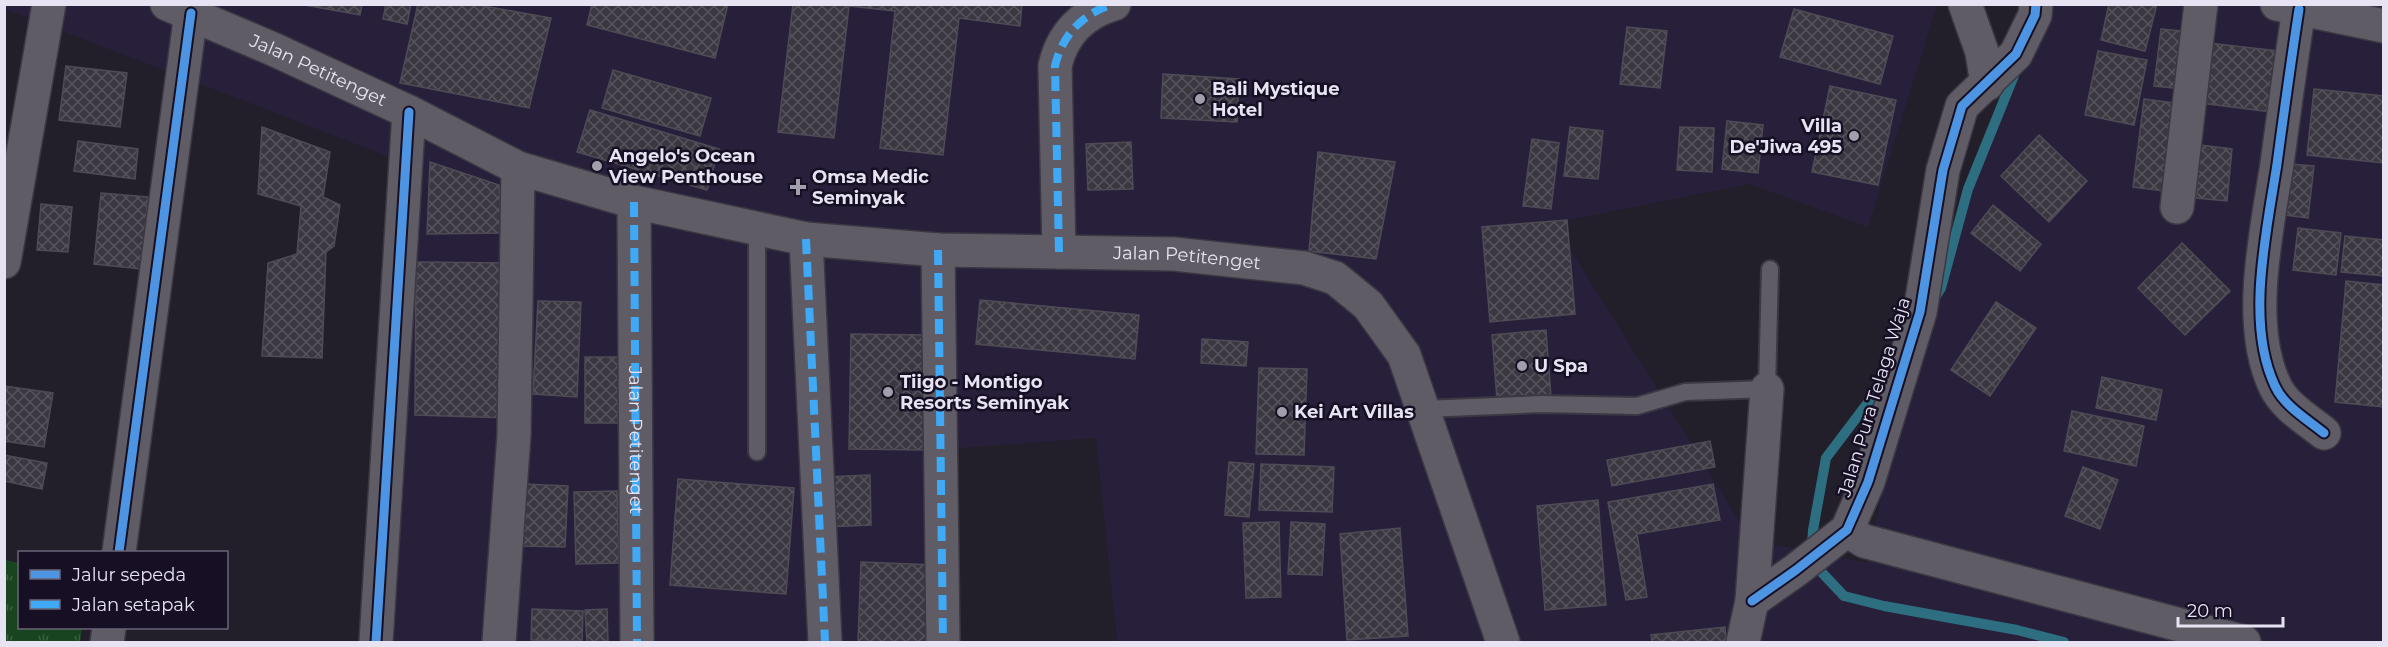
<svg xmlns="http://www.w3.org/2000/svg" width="2388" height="647" font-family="Montserrat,sans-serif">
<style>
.built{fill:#28203a}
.grass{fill:url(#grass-tufts)}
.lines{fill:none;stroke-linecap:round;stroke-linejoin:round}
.stream{stroke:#2d6e80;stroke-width:10}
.building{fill:url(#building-cross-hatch);stroke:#4f4b56;stroke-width:1.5}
.lane-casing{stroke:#3c3843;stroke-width:20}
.street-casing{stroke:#3c3843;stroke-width:36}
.secondary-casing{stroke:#3c3843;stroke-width:36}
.lane{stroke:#5f5c66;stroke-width:16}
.street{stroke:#5f5c66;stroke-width:33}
.secondary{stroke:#5f5c66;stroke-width:33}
.quiet{stroke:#3fa9f5;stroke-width:8;stroke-dasharray:15 8;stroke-linecap:butt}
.cycleway-casing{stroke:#171025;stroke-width:13}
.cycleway{stroke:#4d94e3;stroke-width:9}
.poi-dot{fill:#a29eac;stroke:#171025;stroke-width:2}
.labels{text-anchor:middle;stroke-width:5;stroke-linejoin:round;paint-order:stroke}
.street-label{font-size:18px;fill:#e7e3f2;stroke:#171025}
.poi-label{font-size:18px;font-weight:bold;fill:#e7e3f2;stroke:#171025;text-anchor:start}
</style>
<defs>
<pattern id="grass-tufts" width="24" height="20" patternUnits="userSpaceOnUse" patternTransform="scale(1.5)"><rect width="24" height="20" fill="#184520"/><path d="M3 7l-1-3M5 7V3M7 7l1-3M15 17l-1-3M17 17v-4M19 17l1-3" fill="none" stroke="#3a6041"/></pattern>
<pattern id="building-cross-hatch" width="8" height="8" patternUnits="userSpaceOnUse" patternTransform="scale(1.5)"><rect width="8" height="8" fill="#3a3741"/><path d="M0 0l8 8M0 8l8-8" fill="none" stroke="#56545d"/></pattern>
</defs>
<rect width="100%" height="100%" fill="#221e2a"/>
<path class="built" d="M4,5H1937L1868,227L1750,184L1554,223L1751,540L1868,563L1894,429L2032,5H2383V642H1117L1096,438L933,450L940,642H373L400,161L5,9Z"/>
<path class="grass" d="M5,560L19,563L20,628H82L80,642H5Z"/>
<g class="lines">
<path class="stream" d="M1934,299L1941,288L1968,189L2017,68
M1888,376L1826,458L1813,530L1811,561L1844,596L1884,606L2017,630L2064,642"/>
</g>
<path class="building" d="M299,4H362L360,15Z
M386,4H411L407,24L383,19Z
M418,4H472L551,18L529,108L400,83Z
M592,4H728L715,58L587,25Z
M793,4H1022L1020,26L959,18L943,155L880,148L895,11L849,6L834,138L778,132Z
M2109,4H2157L2145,51L2101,40Z
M1794,9L1893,36L1880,84L1780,57Z
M1627,27L1667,31L1660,88L1620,84Z
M2161,29L2191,32L2183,89L2154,86Z
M2209,43L2278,51L2271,112L2201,103Z
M2098,51L2147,60L2134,125L2085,115Z
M66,66L127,73L120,127L59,120Z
M613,70L711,98L700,136L602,108Z
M1163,74L1239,79L1237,122L1161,118Z
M1830,86L1896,100L1878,185L1812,172Z
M2314,89L2384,96V163L2307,155Z
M2144,99L2182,104L2172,192L2133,187Z
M590,110L719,149L707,190L577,152Z
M1727,121L1763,125L1758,173L1722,169Z
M262,127L330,152L323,197L340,205L334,246L326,252L322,358L262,356L268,263L297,254L301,206L258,194Z
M1570,127L1603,131L1598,179L1564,176Z
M1680,127L1714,128L1712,172L1677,170Z
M2039,135L2087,181L2049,222L2001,176Z
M1532,139L1559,143L1551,209L1523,206Z
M78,141L138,149L135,179L74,171Z
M1131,142L1133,189L1088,190L1086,144Z
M2200,145L2232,149L2227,201L2196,198Z
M1318,152L1395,162L1376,259L1309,251Z
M430,162L499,185L502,233L427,234Z
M2289,164L2314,166L2308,218L2283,215Z
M101,193L148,197L141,269L94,264Z
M41,204L72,207L68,252L37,250Z
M1993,205L2041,244L2020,271L1971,233Z
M1567,220L1575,314L1490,322L1482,227Z
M2298,228L2341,233L2336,275L2293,270Z
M2345,236L2384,240V276L2341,272Z
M2182,243L2230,291L2185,335L2138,288Z
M416,262L510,263L512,418L415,415Z
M2346,281L2384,285V407L2335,402Z
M980,300L1139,315L1135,359L976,344Z
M538,301L581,302L577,397L533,394Z
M1996,302L2036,328L1990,396L1951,370Z
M1546,330L1551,397L1497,400L1492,335Z
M851,334L927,335L924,450L849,449Z
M1202,339L1248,342L1246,366L1201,363Z
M585,357H619L618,423H585Z
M1259,368L1307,369L1304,455L1256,454Z
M2102,377L2162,390L2156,420L2096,408Z
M4,386L53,393L44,447L4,441Z
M2072,411L2144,426L2136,466L2064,451Z
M1710,441L1715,467L1612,486L1607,460Z
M4,455L47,463L42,489L4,481Z
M1229,462L1254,464L1249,517L1225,515Z
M1261,464L1334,467L1332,512L1259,510Z
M2083,467L2118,480L2100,529L2065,516Z
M870,475L871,525L825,527L824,477Z
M678,479L794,488L786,594L670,585Z
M524,484L568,486L565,547L521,546Z
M1713,484L1720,520L1637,534L1647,597L1626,600L1608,502Z
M617,491L619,563L576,564L574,492Z
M1598,500L1606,605L1545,610L1537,506Z
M1279,522L1281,597L1246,598L1243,523Z
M1291,522L1325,524L1322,575L1288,574Z
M1400,528L1408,636L1347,640L1340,534Z
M861,562L934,565L931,642H858Z
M532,609L583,611L582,641L531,640Z
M607,609L608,642H587L585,610Z
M1725,627L1726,642H1652L1651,635Z"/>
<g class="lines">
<defs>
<path id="lane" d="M757,228V452
M1424,409L1541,404L1637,406L1685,392L1767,389L1770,269"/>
<g id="street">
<path d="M1965,4L1982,52L1987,84"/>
<path d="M2277,4L2384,26"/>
<path d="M2299,9C2291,61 2284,112 2277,164C2267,230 2245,323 2275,386C2284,406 2308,420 2324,433"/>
<path id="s1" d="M634,202L637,642"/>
<path d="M2177,207L2201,4"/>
<path d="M806,239L825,642"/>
<path d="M938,250L943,642"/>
<path d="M1059,252L1055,66C1062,35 1083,13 1114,4"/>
<path d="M4,262L49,4"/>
<path d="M1847,530L1864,541L2244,642"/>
<path d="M119,552L191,13"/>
<path d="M1752,601L1796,570L1847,530L1868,482L1920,312L1943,170L1962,106L2016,54L2035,15L2036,4"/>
<path d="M107,642L109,628"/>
<path d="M376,642L409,112"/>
<path d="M499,642L514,435L518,168"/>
<path d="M1743,642L1752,601L1767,389"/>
</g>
<g id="secondary">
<path id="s2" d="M167,4L275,50L409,112L518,168L634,202L806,239L938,250L1174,254L1304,268L1335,278L1368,305L1404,355L1503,642"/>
</g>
</defs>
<use href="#lane" class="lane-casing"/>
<use href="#street" class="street-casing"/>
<use href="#secondary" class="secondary-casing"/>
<use href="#lane" class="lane"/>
<use href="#street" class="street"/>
<use href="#secondary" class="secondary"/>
<path class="quiet" d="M634,202L637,642
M806,239L825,642
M938,250L943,642
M1059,252L1055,66C1062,35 1083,13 1114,4"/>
<defs>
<path id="cycleway" d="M2299,9C2291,61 2284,112 2277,164C2267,230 2245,323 2275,386C2284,406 2308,420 2324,433
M119,552L191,13
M1752,601L1796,570L1847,530L1868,482L1920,312L1943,170L1962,106L2016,54L2035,15L2036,4
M376,642L409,112"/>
</defs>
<use href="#cycleway" class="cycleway-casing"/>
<use href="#cycleway" class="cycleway"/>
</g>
<g class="poi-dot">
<circle cx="1200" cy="99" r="6"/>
<circle cx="1854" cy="136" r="6"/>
<circle cx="597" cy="166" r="6"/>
<path d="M795 178h6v6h6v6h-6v6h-6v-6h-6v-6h6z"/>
<circle cx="1522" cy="366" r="6"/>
<circle cx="888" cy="392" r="6"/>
<circle cx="1282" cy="412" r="6"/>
</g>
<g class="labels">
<g class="street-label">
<text dy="6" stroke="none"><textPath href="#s2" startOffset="165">Jalan Petitenget</textPath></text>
<text dy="6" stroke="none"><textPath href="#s2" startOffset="1066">Jalan Petitenget</textPath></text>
<text transform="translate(1874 397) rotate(-73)" y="6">Jalan Pura Telaga Waja</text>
<text dy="6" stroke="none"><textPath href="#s1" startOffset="238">Jalan Petitenget</textPath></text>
</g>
<g class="poi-label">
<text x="1212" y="95">Bali Mystique<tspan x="1212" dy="21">Hotel</tspan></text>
<text x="1842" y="132" text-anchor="end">Villa<tspan x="1842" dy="21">De'Jiwa 495</tspan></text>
<text x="609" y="162">Angelo's Ocean<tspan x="609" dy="21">View Penthouse</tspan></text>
<text x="812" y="183">Omsa Medic<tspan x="812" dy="21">Seminyak</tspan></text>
<text x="1534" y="372">U Spa</text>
<text x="900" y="388">Tiigo - Montigo<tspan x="900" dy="21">Resorts Seminyak</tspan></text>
<text x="1294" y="418">Kei Art Villas</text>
</g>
</g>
<rect width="2388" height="647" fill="none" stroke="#e7e3f2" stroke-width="12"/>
<rect x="18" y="551" width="210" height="78" fill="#171025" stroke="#6a6477" stroke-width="1.5"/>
<rect x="30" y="570" width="30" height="9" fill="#4d94e3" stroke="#6a6477" stroke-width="1.5"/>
<text x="72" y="581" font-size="18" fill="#e7e3f2">Jalur sepeda</text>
<rect x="30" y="600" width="30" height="9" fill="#3fa9f5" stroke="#6a6477" stroke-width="1.5"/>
<text x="72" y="611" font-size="18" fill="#e7e3f2">Jalan setapak</text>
<path d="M2178 617v9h105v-9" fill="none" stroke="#e7e3f2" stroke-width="3"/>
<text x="2187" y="617" font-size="18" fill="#e7e3f2" stroke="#171025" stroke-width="4.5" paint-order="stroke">20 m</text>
</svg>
